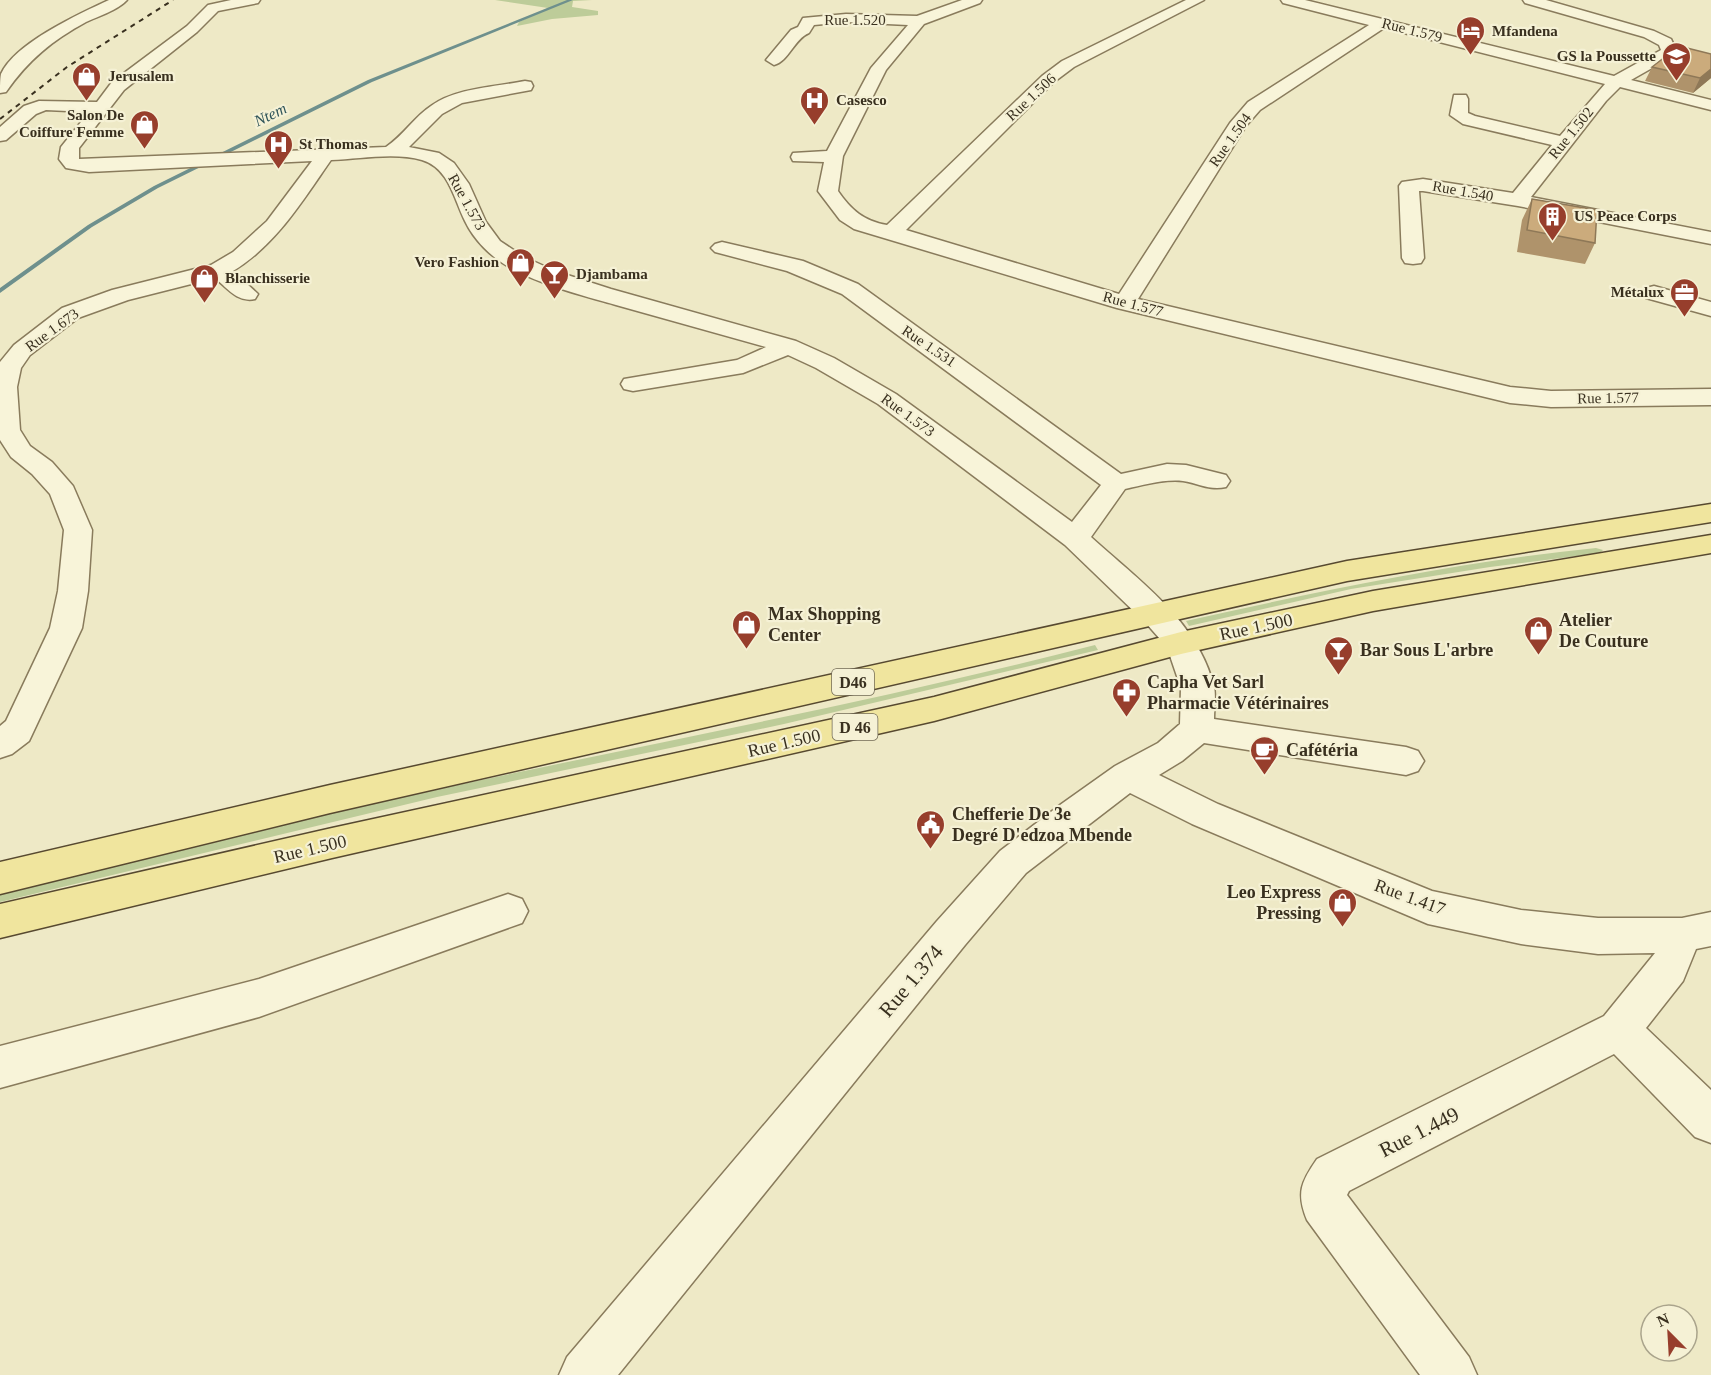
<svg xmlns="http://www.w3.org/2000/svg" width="1711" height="1375" font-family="'Times New Roman',serif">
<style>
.green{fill:#bdcc99}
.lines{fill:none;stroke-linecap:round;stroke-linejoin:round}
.stream{fill:#6e908d;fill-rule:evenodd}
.street-casing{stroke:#897b5c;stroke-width:3}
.primary-casing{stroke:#574930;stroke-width:3}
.street{fill:#f8f4d9;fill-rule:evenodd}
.primary{fill:#f0e59e;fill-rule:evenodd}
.rail{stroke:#39301f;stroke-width:2;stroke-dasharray:5 5;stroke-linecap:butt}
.wall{fill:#af936b}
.shaded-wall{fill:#8e7857}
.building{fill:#cbab7c;stroke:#8e7857;stroke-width:1.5}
.labels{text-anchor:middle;stroke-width:4.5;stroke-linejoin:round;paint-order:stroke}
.far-street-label{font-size:15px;fill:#39301f;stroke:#f5f1d5}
.far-poi-label{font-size:15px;font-weight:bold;fill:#39301f;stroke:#f5f1d5;text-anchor:start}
.far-water-label{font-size:16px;font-style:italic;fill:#2f5459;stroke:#f5f1d5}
.shield{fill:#f5f1d5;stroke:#716a56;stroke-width:1.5}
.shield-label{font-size:16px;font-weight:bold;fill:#39301f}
.poi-label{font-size:18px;font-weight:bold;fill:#39301f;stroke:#f5f1d5;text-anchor:start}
.street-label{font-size:18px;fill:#39301f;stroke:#f5f1d5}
.near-street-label{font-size:21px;fill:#39301f;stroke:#f5f1d5}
</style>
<rect width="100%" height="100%" fill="#eee9c6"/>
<path class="green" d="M495,0H592L573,1L572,7L598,11V15L552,19L517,26L519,22L548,8Z
M1596,548L1603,550L1600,553L1490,567L1351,589L1189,626L1186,621C1321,591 1457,562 1596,548Z
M1095,645L1098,650L784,724L437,797L0,902V893C146,857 292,821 439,789C658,742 878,701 1095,645Z"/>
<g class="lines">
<path class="stream" d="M567,0H573L372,82L158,188L92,227L0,293V288L88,225L154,186L368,80Z"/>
<defs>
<path id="street" d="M109,0H127C118,10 99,16 86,22C53,40 28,60 6,92L0,93C0,87 0,79 1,74C15,43 79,14 109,0Z
M231,0H260L258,3L218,11L197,32L124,90L79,148V159L386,147C405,134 414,117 431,106C456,88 495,87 525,81L531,82L533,86L531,90L462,103L442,114L409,147L439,153L454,163L469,184L486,222L500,241L524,257L555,271L611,289L796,341L834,358L896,394L1072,522L1101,485L842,294L787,271L715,252L711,248L715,244L722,242L803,261L858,284L1121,474L1167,464L1186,465L1226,475L1230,481L1226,487C1210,491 1198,483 1183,481C1164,479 1144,485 1125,489L1091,537C1138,580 1198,621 1214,687C1216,696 1214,709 1214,719L1406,747L1418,751L1424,761L1418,771L1406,775L1204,743L1182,761L1159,775L1218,804L1432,891L1521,910L1598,918H1682L1711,912V946L1696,949L1683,981L1646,1028L1711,1090V1143L1695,1137L1614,1054L1349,1191L1347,1195L1469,1357L1477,1375H1420L1307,1220C1296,1193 1301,1182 1317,1159L1604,1016L1655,953L1598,954L1521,944L1428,924L1192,824L1130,793L1026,873L965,945L618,1375H559L567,1357L937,921L1000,851L1060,805L1115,766L1158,743L1180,724L1181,688L1167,647L1145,622L1065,545L878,404L816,368L788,355L743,373L633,391L624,389L621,384L624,379L737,360L766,347C716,333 666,319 616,305C581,295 541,285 509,267C491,257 474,240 465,221C454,199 449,168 422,160C395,152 359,159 331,160C303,200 276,245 233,271L258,294L255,299C238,303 227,288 215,278L128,300L78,318L30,355L21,368L17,387L20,430L30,446L52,462L73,486L92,530L88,591L82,628L29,741L12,754L0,758V726L6,721L50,628L58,591L64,530L50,494L32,474L11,457L0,440V362L14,345L62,308L112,290L211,265L233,252L267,221L312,161L89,172L66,168L59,159L61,147L89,112L46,110L36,114L6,140L0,141V127L24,106L39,101L97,102L112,82L187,26L208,5Z
M962,0H982L980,3L924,24L886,70L843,156L838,191C851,210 864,221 887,225L1042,76L1062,61L1186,0H1204L1074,67L1054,82L906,230L1119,294L1230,123L1248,102L1369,25L1283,3L1281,0H1305L1614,76L1661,50L1659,45L1644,37L1525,3L1523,0H1546L1654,31L1671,39L1677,52L1675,55L1631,80L1711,100V110L1620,87L1606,101L1531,197L1711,232V244L1518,206L1423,191H1419L1424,258L1421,263L1413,264L1405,263L1402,258L1399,186L1402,182L1423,179L1513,193L1552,145L1463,124L1450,115L1454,95H1466L1468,99V113L1475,116L1560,136L1605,84L1384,28L1260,110L1246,126L1138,299L1510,387L1551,391L1711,389V405L1551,407L1510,403L1117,308L854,229L840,220L818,191L824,162L793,161L791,157L793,153L827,151L871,68L908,25L846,22L814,25L809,33C794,39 789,61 774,65L766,60L791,30L798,27L803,18L846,14L917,16Z
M1654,286L1711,302V316L1646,298L1643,293L1646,288Z
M508,894L522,899L528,911L522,923L259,1017L0,1088V1046L259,979Z"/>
<path id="primary" d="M1711,504V522L1347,581L330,813L0,894V862L330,785L1347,561Z
M1711,535V553L1373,611L1181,654L934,721L332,858L0,938V904L332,828L934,697L1181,632L1373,591Z"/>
</defs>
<use href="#street" class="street-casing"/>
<use href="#primary" class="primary-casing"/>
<use href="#street" class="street"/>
<use href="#primary" class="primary"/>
<path class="rail" d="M0,119L67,67L173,0"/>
</g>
<path class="wall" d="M1711,54V78L1693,93L1645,81L1652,67Z
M1532,199L1595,243L1585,264L1517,252L1522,220Z"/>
<path class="shaded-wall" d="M1711,69V78L1693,93L1700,78Z"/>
<path class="building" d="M1679,46L1711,54V69L1700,78L1652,67Z
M1532,199L1597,210L1595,243L1527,230Z"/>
<defs>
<symbol id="hotel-pin" viewBox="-11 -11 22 30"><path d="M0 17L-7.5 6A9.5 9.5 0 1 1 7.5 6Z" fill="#973e2c" stroke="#f5f1d5"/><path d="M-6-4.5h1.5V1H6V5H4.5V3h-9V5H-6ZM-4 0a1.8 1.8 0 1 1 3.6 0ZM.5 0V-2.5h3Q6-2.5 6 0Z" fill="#fff"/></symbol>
<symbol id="school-pin" viewBox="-11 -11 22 30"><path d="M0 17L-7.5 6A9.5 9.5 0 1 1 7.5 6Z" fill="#973e2c" stroke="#f5f1d5"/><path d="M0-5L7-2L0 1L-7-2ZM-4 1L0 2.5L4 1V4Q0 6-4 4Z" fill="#fff"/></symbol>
<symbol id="shop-pin" viewBox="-11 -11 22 30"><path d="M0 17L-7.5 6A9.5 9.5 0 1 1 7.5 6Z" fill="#973e2c" stroke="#f5f1d5"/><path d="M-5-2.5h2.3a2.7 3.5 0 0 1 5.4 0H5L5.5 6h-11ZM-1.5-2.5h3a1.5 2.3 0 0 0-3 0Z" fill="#fff"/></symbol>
<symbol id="hospital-pin" viewBox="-11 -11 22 30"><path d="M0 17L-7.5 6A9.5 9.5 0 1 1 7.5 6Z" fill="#973e2c" stroke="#f5f1d5"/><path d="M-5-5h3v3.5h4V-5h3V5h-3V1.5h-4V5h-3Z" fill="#fff"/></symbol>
<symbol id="building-pin" viewBox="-11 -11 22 30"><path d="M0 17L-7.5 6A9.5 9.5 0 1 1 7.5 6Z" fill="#973e2c" stroke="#f5f1d5"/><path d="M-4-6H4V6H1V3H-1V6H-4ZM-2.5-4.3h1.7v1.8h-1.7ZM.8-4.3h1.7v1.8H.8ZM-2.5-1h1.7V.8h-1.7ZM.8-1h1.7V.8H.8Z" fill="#fff"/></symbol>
<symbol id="bar-pin" viewBox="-11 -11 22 30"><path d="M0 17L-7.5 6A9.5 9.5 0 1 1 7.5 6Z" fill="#973e2c" stroke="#f5f1d5"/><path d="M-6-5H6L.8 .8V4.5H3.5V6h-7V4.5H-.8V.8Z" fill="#fff"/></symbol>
<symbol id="office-pin" viewBox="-11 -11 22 30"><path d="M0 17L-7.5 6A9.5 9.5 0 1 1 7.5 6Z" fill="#973e2c" stroke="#f5f1d5"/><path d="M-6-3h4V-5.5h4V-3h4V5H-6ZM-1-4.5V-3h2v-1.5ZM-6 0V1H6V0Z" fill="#fff"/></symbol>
<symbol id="pharmacy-pin" viewBox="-11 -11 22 30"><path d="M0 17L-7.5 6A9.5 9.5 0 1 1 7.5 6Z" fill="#973e2c" stroke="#f5f1d5"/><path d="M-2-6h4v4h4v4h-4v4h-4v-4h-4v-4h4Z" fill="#fff"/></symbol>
<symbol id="cafe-pin" viewBox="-11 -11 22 30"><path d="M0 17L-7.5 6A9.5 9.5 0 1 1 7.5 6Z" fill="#973e2c" stroke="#f5f1d5"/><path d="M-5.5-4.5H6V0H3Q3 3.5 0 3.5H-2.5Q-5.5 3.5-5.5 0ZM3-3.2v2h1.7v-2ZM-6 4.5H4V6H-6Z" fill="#fff"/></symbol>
<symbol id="civic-pin" viewBox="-11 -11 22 30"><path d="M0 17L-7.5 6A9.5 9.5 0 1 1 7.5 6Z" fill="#973e2c" stroke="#f5f1d5"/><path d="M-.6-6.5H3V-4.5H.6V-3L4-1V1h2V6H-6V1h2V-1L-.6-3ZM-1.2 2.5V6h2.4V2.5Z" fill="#fff"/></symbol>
</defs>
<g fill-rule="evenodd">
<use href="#hotel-pin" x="1454" y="14" width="33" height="45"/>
<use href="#school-pin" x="1660" y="40" width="33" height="45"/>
<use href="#shop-pin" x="70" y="60" width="33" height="45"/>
<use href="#hospital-pin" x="798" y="84" width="33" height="45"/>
<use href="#shop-pin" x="128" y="108" width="33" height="45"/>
<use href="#hospital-pin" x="262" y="128" width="33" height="45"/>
<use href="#building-pin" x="1536" y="200" width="33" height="45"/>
<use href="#shop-pin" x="504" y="246" width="33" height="45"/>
<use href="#bar-pin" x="538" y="258" width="33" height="45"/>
<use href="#shop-pin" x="188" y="262" width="33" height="45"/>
<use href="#office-pin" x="1668" y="276" width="33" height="45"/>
<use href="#shop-pin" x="730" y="608" width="33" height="45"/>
<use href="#shop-pin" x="1522" y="614" width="33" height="45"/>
<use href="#bar-pin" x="1322" y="634" width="33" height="45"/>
<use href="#pharmacy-pin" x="1110" y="676" width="33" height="45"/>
<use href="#cafe-pin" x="1248" y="734" width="33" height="45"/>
<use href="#civic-pin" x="914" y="808" width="33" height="45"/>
<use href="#shop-pin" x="1326" y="886" width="33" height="45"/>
</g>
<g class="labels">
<g class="far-street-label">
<text x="855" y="25">Rue 1.520</text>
<text transform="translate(1412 30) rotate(14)" y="5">Rue 1.579</text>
<text transform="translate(1031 97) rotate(-43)" y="5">Rue 1.506</text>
<text transform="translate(1571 133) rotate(-51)" y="5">Rue 1.502</text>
<text transform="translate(1230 140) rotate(-55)" y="5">Rue 1.504</text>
<text transform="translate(1463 191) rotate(10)" y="5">Rue 1.540</text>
<text transform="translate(467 202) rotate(61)" y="5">Rue 1.573</text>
<text transform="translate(1133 304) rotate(15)" y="5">Rue 1.577</text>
<text transform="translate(52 330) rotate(-36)" y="5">Rue 1.673</text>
<text transform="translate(929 346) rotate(34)" y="5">Rue 1.531</text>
<text transform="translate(1608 398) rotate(-1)" y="5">Rue 1.577</text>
<text transform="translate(908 415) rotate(36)" y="5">Rue 1.573</text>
</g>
<g class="far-poi-label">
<text x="1492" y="36">Mfandena</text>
<text x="1656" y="61" text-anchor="end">GS la Poussette</text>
<text x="108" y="81">Jerusalem</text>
<text x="836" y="105">Casesco</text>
<text x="124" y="120" text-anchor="end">Salon De<tspan x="124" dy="17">Coiffure Femme</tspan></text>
<text x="299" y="149">St Thomas</text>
<text x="1574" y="221">US Peace Corps</text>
<text x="499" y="267" text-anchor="end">Vero Fashion</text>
<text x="576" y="279">Djambama</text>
<text x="225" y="283">Blanchisserie</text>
<text x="1664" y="297" text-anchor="end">Métalux</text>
</g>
<g class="far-water-label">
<text transform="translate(270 114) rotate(-26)" y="6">Ntem</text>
</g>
<g class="shield">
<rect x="832" y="669" width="42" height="26" rx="4.5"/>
<rect x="832.5" y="714" width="45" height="26" rx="4.5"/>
</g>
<g class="shield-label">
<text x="853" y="688">D46</text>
<text x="855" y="733">D 46</text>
</g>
<g class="poi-label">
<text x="768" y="620">Max Shopping<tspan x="768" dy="21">Center</tspan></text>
<text x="1559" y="626">Atelier<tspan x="1559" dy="21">De Couture</tspan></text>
<text x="1360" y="656">Bar Sous L'arbre</text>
<text x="1147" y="688">Capha Vet Sarl<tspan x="1147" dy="21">Pharmacie Vétérinaires</tspan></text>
<text x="1286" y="756">Cafétéria</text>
<text x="952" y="820">Chefferie De 3e<tspan x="952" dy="21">Degré D'edzoa Mbende</tspan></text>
<text x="1321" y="898" text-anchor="end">Leo Express<tspan x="1321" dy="21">Pressing</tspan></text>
</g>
<g class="street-label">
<text transform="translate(1256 627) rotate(-12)" y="6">Rue 1.500</text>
<text transform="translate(784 743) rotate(-13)" y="6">Rue 1.500</text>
<text transform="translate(310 849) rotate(-13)" y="6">Rue 1.500</text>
<text transform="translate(1410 897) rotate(20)" y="6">Rue 1.417</text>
</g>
<g class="near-street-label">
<text transform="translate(911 981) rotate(-50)" y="7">Rue 1.374</text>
<text transform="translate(1419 1132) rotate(-27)" y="7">Rue 1.449</text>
</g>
</g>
<g transform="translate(1669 1333) rotate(336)"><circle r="28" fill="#f5f1d5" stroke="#aaa48c" stroke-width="1.5"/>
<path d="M0-4.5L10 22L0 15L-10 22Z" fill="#973e2c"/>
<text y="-9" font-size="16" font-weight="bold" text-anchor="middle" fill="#39301f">N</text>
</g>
</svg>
